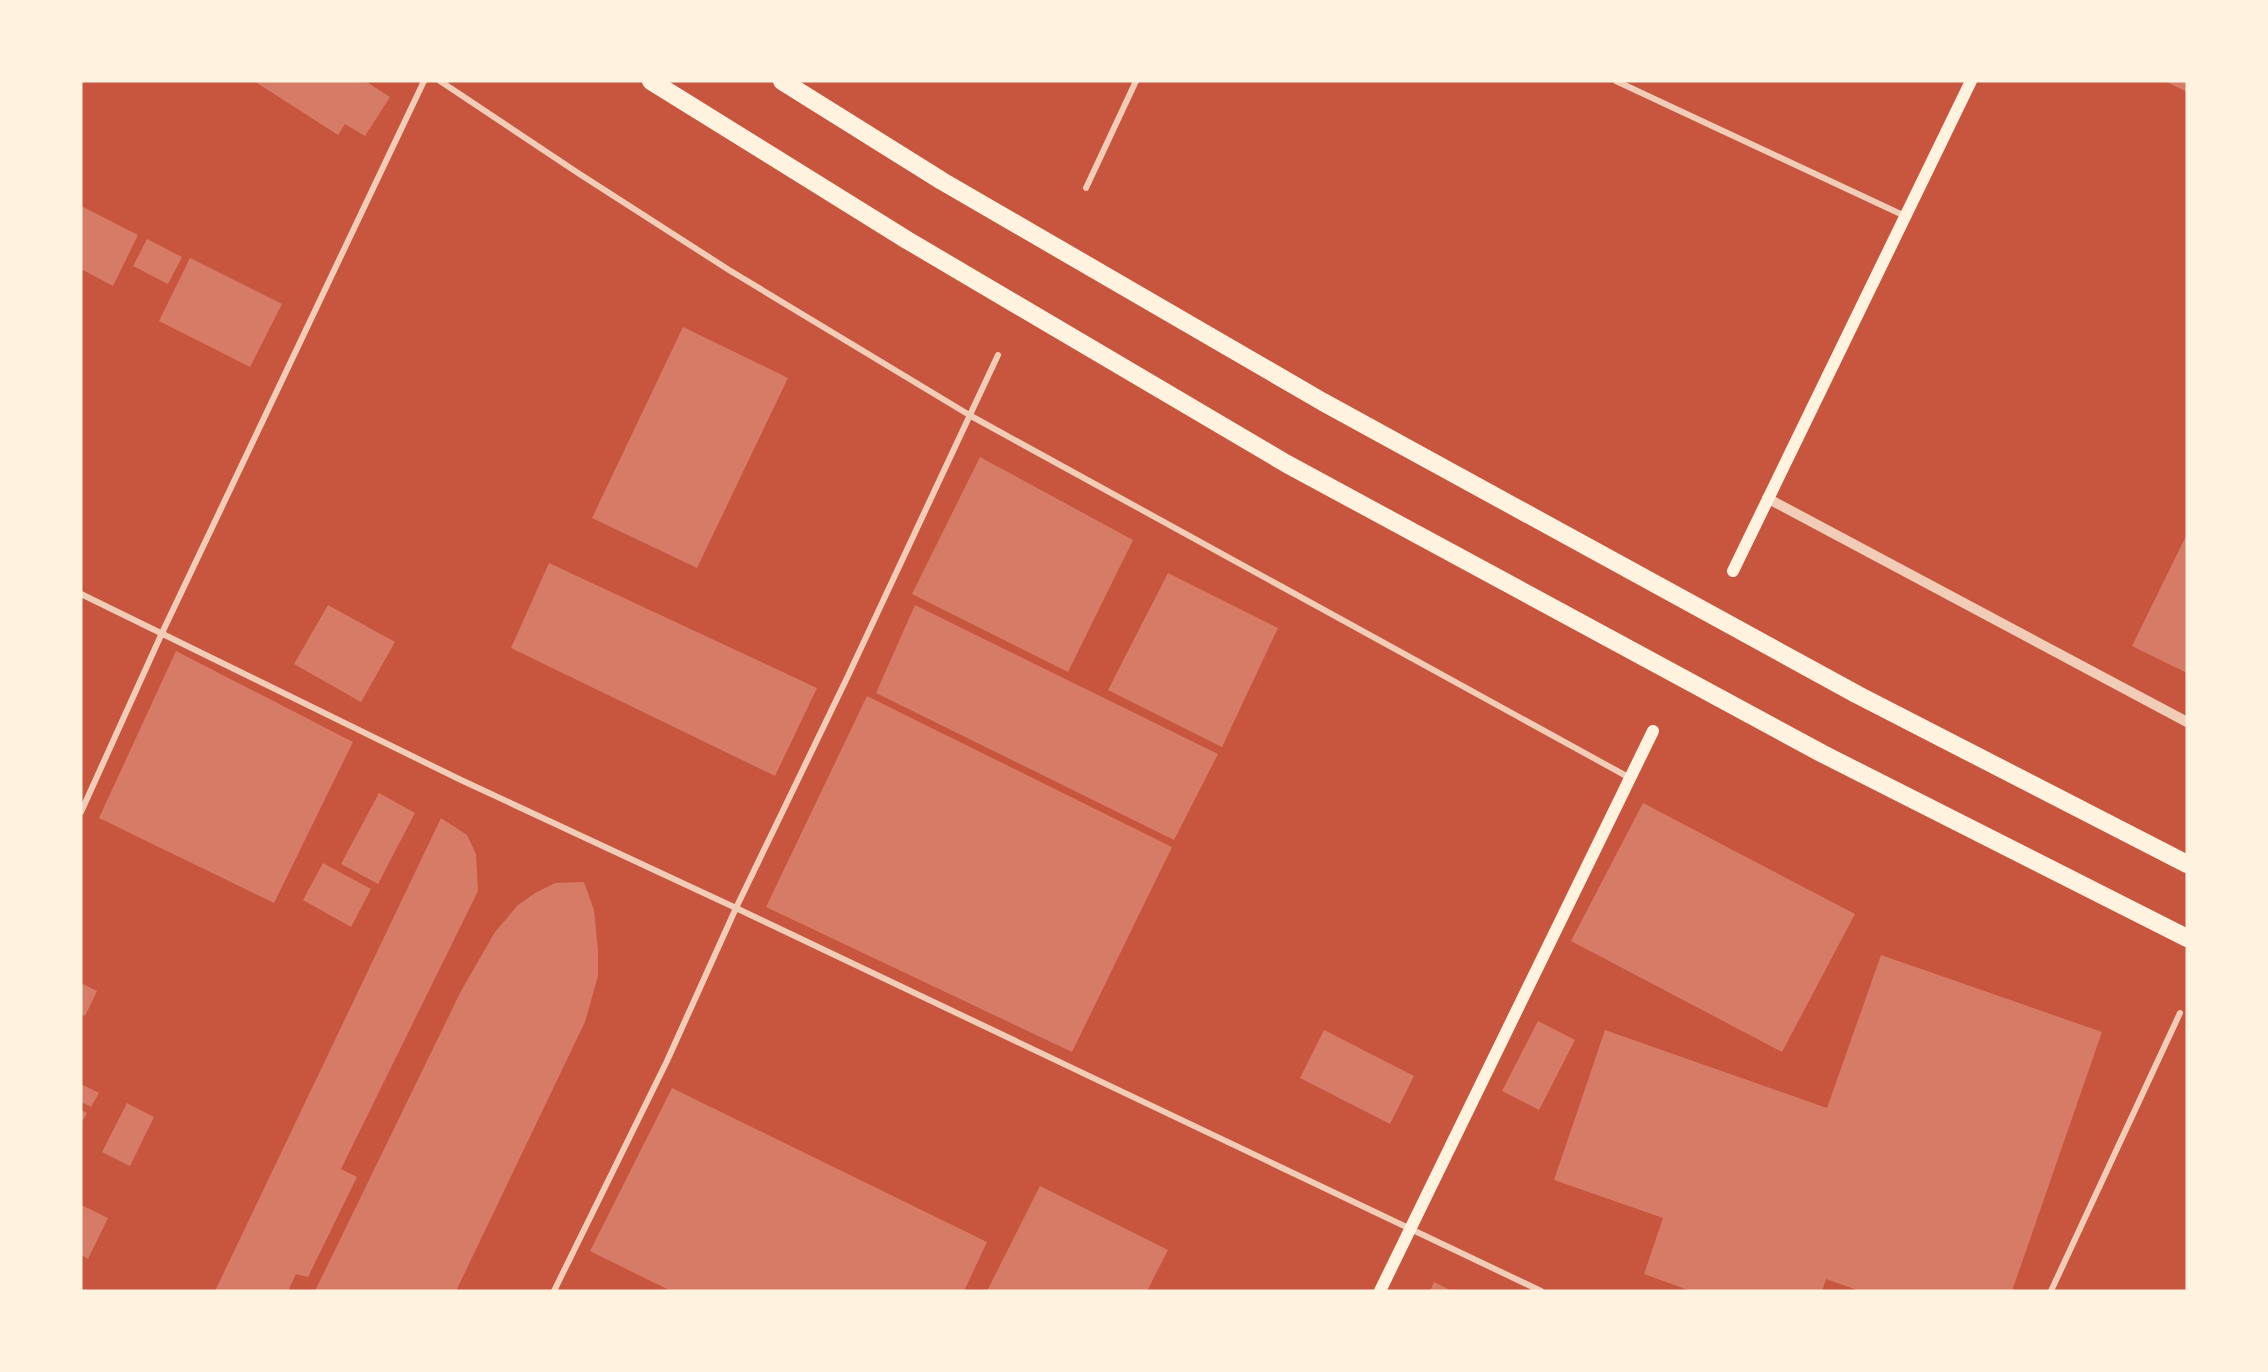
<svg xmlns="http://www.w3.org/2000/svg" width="2268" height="1372" font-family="Manrope,sans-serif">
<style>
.building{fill:#d67c66}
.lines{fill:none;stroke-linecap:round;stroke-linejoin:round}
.minor{stroke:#f1ccb7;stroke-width:6}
.tertiary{stroke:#f1ccb7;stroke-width:10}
.secondary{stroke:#fff3e0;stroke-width:12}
.motorway{stroke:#fff3e0;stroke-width:18}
</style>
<rect width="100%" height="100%" fill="#c8553d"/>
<path class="building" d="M254,81H365L390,97L365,136L345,124L338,135Z
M2165,81H2187V92Z
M81,206L138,235L113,286L81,269Z
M147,239L182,257L168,284L133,266Z
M190,258L282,304L250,367L159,321Z
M683,327L788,378L697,568L592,518Z
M980,457L1133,540L1068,672L912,594Z
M2187,534V673L2132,646Z
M549,563L817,688L775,776L511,648Z
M1168,573L1278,628L1222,747L1108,690Z
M328,605L395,642L361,702L294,664Z
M915,605L1218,754L1174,840L876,693Z
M176,651L353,742L274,903L99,818Z
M867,696L1172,847L1072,1052L766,907Z
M379,793L415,813L378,884L341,864Z
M1643,803L1855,914L1782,1052L1571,941Z
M441,818L467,835L476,854L478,891L341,1169L357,1177L308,1277L296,1274L288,1291H215Z
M323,863L371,889L351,927L303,900Z
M584,882L594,910L598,950V976L585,1022L456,1291H315L461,991L495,932L518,905L535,893L555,883Z
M1881,955L2102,1032L2012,1291H1860L1826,1279L1822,1291H1691L1644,1274L1663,1218L1554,1180L1605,1030L1827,1108Z
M81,983L97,991L85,1016L81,1014Z
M1538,1021L1575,1040L1539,1110L1502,1091Z
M1324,1030L1414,1076L1390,1124L1300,1078Z
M81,1084L99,1093L91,1107L81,1102Z
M672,1088L987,1242L964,1291H671L590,1251Z
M127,1103L154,1117L130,1166L102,1152Z
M81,1110L87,1113L81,1124Z
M1040,1186L1168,1250L1147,1291H987Z
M81,1205L108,1218L88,1259L81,1255Z
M1434,1282L1452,1291H1430Z"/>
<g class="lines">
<path class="minor" d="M440,81L578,173L729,270L971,416L1630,778
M1616,81L1905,216
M1086,188L1136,81
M81,594L461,780L736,908L1541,1291
M81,812L162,633L424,81
M554,1291L667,1061L736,908L847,678L998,355
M2051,1291L2180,1013"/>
<path class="tertiary" d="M1767,498L2187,722"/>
<path class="secondary" d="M1733,571L1971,81
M1380,1291L1653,731"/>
<path class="motorway" d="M651,81L907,240L1287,464L1823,754L2187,938
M782,81L942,181L1323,402L1858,695L2187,864"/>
</g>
<rect width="2268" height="1372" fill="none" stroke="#fff3e0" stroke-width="165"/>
</svg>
